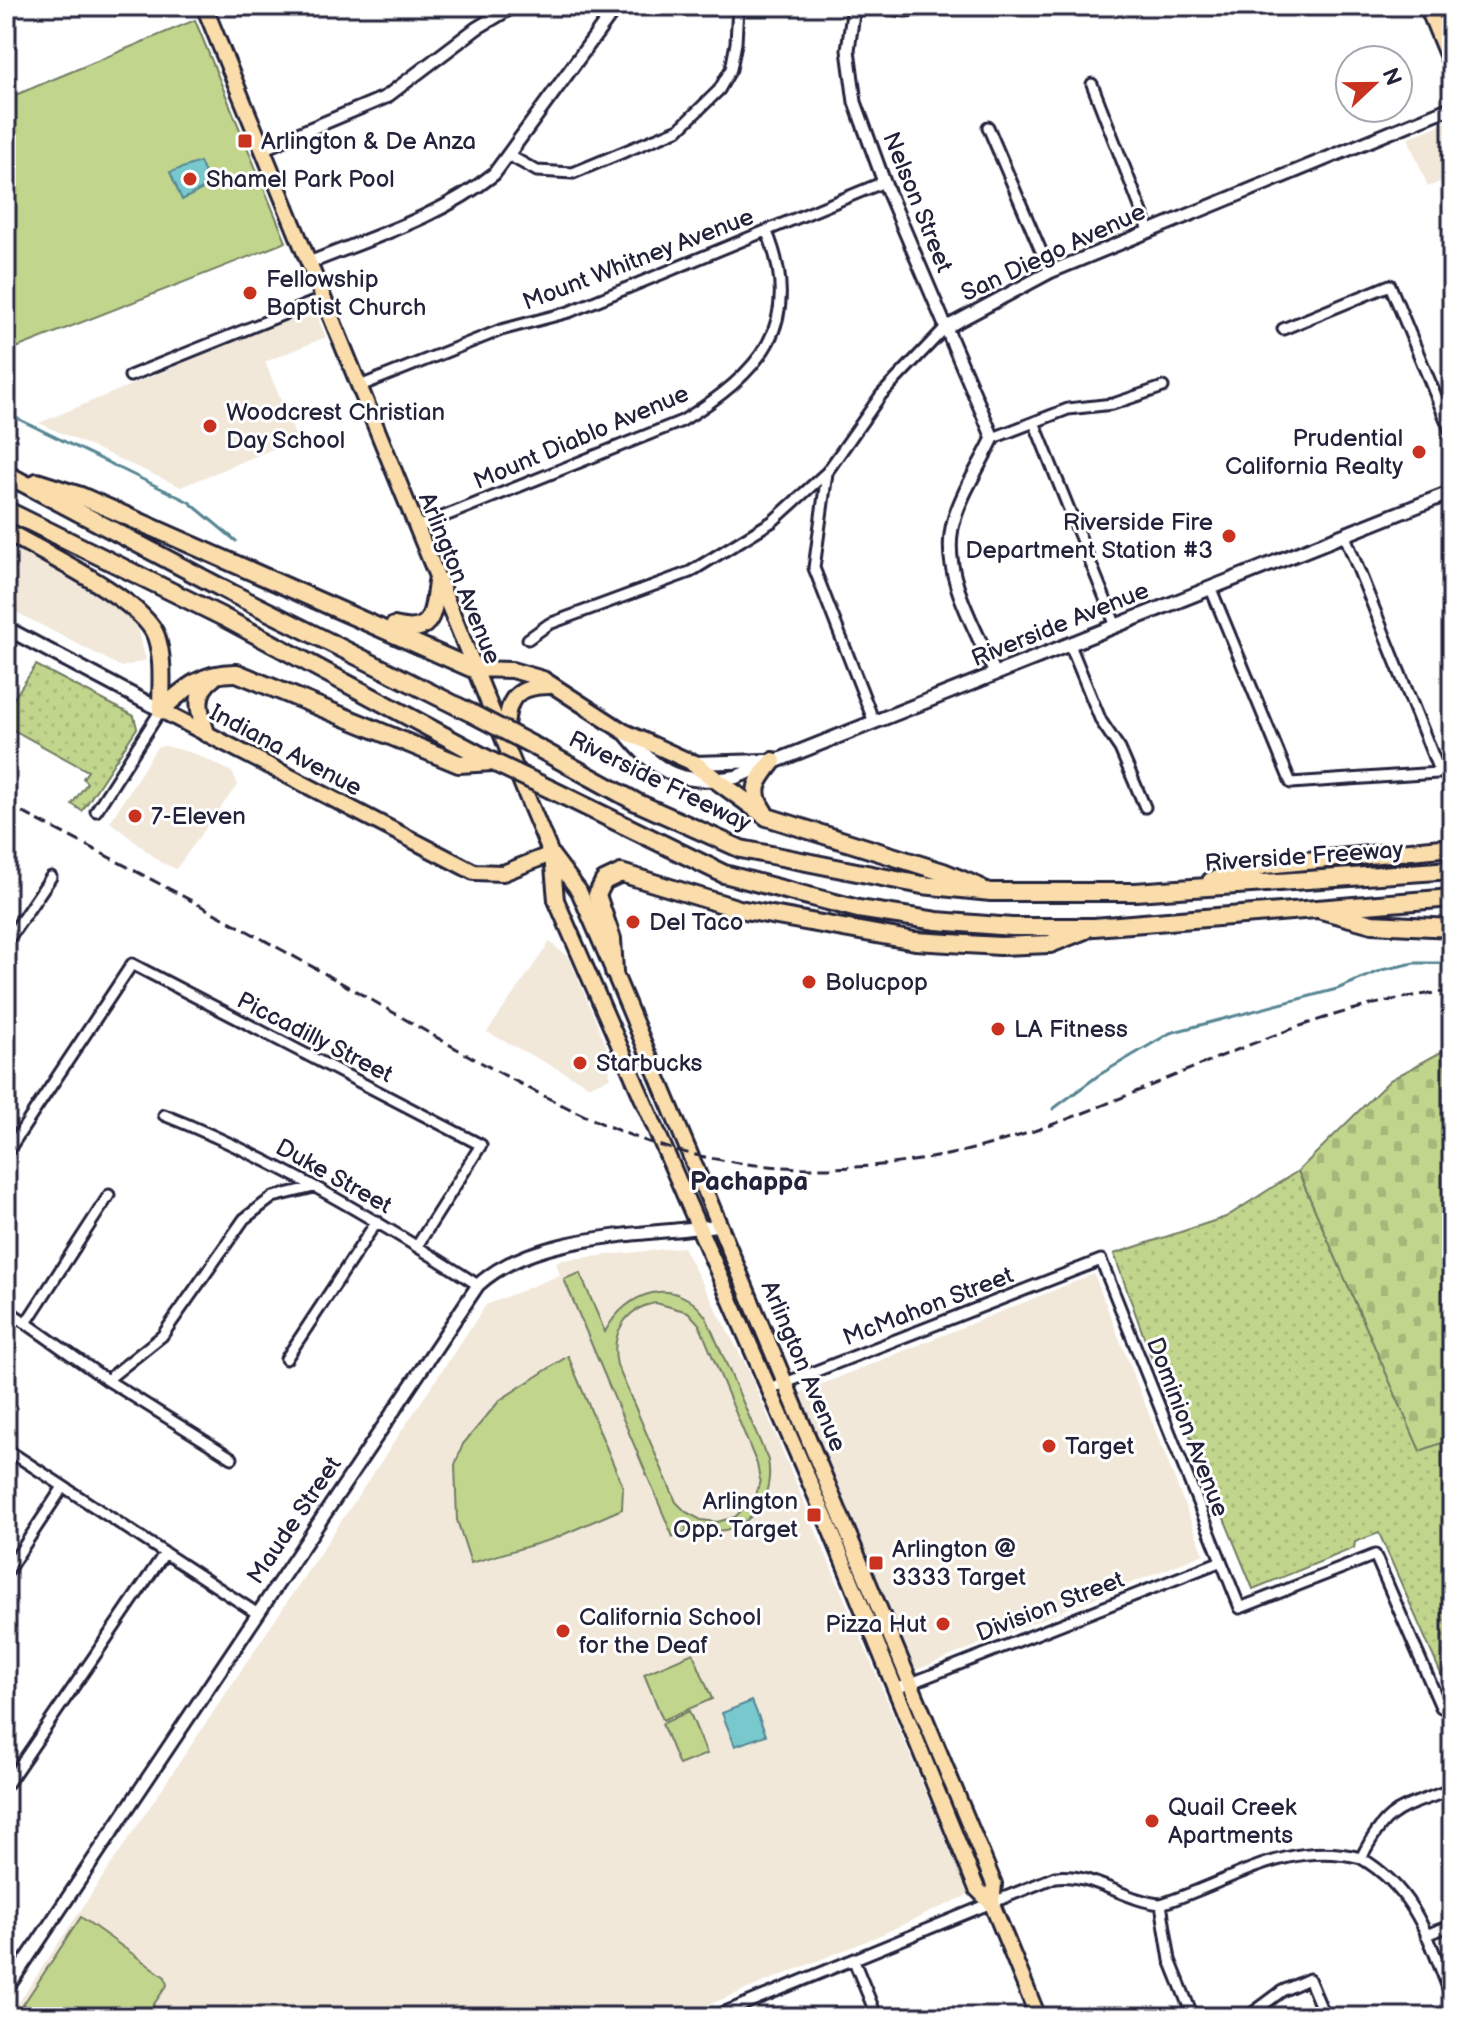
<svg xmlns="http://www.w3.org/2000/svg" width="1458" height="2023" font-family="'Balsamiq Sans',sans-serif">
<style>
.built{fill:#f1e8da}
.grass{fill:url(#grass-dots);stroke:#727c64;stroke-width:2}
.cemetery{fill:url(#cemetery-stones);stroke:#727c64;stroke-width:2}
.green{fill:#c1d68c;stroke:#727c64;stroke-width:2;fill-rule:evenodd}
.water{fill:#78c9ce;stroke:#568693;stroke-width:2}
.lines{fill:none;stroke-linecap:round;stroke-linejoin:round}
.stream{stroke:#568693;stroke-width:3}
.minor-casing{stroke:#22223b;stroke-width:15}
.tertiary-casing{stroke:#22223b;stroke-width:17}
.secondary-casing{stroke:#22223b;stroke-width:18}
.primary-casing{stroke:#22223b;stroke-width:20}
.motorway-casing{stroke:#22223b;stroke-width:22}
.minor{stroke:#fff;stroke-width:9}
.tertiary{stroke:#fff;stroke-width:11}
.secondary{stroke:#fff;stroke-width:12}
.primary{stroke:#faddab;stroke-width:14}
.motorway{stroke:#faddab;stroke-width:16}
.rail{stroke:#22223b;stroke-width:3;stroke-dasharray:12 6;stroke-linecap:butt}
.motorway-bridge-casing{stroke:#22223b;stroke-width:22;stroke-linecap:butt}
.motorway-bridge{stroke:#faddab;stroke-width:16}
.poi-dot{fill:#c8321e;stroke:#fff;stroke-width:3}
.labels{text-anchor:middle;stroke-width:6;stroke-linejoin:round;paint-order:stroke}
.poi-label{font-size:24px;fill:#22223b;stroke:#fff;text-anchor:start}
.street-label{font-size:24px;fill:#22223b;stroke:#fff}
.neighbourhood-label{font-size:26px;font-weight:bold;fill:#22223b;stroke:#fff}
</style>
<defs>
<pattern id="grass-dots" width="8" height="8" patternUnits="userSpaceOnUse" patternTransform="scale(2)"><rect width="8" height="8" fill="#c1d68c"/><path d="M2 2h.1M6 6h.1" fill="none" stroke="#a6b77a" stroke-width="1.8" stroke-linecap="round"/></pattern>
<pattern id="cemetery-stones" width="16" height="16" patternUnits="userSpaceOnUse" patternTransform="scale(2)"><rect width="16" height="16" fill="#c1d68c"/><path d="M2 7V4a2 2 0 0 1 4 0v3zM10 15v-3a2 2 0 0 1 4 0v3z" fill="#a6b77a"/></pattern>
</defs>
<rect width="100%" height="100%" fill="#fff"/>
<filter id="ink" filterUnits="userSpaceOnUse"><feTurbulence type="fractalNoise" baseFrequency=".0125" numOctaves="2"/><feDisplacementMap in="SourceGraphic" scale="16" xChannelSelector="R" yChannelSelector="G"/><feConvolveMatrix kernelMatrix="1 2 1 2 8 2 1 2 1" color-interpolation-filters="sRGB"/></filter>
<g filter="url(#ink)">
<path class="built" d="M1452,120V177L1428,187L1408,138Z
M314,309L326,337L265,362L297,439L181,487L39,423Z
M19,549L134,618L146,660L122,667L6,607V577Z
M166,746L196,754L232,772L238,784L176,869L162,863L110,822L157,747Z
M550,942L570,959L609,1053L610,1078L590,1086L487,1032Z
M683,1247L748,1369L968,1893L966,1896L869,1940L678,2017H9L486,1305L560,1275L556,1262L562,1260Z
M1094,1274L1204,1554L916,1670L800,1393Z"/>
<path class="grass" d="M36,665L134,716L137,728L82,811L72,804L87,783L83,778L88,771L6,726V710Z
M1298,1171L1420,1450L1452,1439V1687L1441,1674L1379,1533L1355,1542L1354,1548L1253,1589L1159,1360L1153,1362L1114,1254L1226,1217Z"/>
<path class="cemetery" d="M1452,1046V1439L1420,1451L1298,1171L1390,1080Z"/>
<path class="green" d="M195,20L286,242L6,352V99Z
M580,1273L605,1332C626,1291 676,1274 706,1317L768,1460C777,1511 731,1547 685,1524L687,1531L673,1537L564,1279ZM656,1303L688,1312L699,1324L757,1464L760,1480L756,1496L735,1517L717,1522L701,1520L686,1512L676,1502L617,1365C610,1334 625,1308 656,1303Z
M568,1356L623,1487L622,1509L553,1539L471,1563L457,1520L455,1465L463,1444L500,1400Z
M693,1653L712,1699L663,1720L644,1674Z
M689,1711L707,1754L679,1765L662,1724Z
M81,1917L165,1977L167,1985L145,2017H15Z"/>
<path class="water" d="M200,162L210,185L182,200L170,172Z
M752,1701L766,1735L735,1746L722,1713Z"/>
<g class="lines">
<path class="stream" d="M6,413L189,502L236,541
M1053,1109L1099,1075L1170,1033L1337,989L1382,970L1414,963H1452"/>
<defs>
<path id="minor" d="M869,6L905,11L961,6
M1092,84L1149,230
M988,127L1050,272
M510,156L537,171L573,173L679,129L719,90L731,69L736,43L738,6
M1283,329L1390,285L1452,435
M130,376L324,298
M360,386L501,330L569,312L884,182
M1034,422L1116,626
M993,438L1068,409L1113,404L1163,387
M827,473L814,568L874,722
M415,528L682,421C759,373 805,325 767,232
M1345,536L1440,773
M1211,589L1291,783L1452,772
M528,639L549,624L690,572L773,521L827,472L881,395L945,328
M1070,645L1101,721L1120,749L1145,807
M96,811L161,710
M6,943L51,877
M164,1115C275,1159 378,1221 478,1285
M6,1154L132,964L481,1145L417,1246
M6,1309L107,1380L232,1458
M26,1323L109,1195
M286,1359L377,1221
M107,1380L162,1336L244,1219L273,1197L314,1187
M770,1389L1101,1260L1240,1608L1375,1555L1441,1707
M6,1449L258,1614
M6,1573L63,1487
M896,1689L1219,1562
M6,1786L164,1554
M1361,1858C1417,1891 1429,1941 1452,1998
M1161,1904L1170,1960L1193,2017
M1426,1935L1452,1925
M854,1961L877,2017
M713,2017L1055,1877C1092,1872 1124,1901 1161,1904C1231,1882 1286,1839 1361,1858C1388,1805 1400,1810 1452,1789
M1247,2017L1282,1991L1309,1979L1325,2017"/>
<path id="tertiary" d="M854,6L848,50L855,102L884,182L993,438C980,466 958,498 952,528C942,577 977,630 995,674
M262,149L386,97L477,28L514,6
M309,263C373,237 440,217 494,174L617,6
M945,328L1050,272L1452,107
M6,1990L478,1285C535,1232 646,1236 720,1225"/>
<path id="secondary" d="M6,628L161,710
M625,733C659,775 682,786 736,777L1452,492
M693,763L766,761"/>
<path id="primary" d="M204,6L530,804L551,854L579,891L614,972L994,1884L992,1904
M1427,6L1452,67
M473,669L512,670L543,679L623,731L693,763
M161,710L474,872L503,873L551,854
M505,739C507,703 510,686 550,686
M552,855L556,900L828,1524L977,1889L992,1904L1038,2017"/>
<path id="motorway" d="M6,474L231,593L471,713
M37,482L81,496L473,669
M6,510L223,617L493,762
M6,531C41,552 143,600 156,636C164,659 161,686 161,710
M394,626C433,636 433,614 437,582
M161,710C185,688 203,672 237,673L459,764L493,762
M206,733C199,712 193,692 213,678
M536,747L636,802L741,849L922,885L991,892H1135L1452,870
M693,763L767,817L943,872L979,887
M552,790L724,874L858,909L937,921L1012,927H1094L1452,898
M764,812C749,790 758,780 773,761
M1211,881L1265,865L1452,847
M1321,910L1372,924L1452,928
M614,972L612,939L597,895L604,881L621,873L739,909L915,941L1000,946L1050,944L1085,930"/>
</defs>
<use href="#minor" class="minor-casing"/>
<use href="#tertiary" class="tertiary-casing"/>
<use href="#secondary" class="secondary-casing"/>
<use href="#primary" class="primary-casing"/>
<use href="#motorway" class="motorway-casing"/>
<use href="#minor" class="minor"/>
<use href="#tertiary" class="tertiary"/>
<use href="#secondary" class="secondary"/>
<use href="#primary" class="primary"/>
<use href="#motorway" class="motorway"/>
<path class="rail" d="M6,804C118,861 229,920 338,981C431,1033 523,1091 622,1132C729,1176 858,1177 969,1150C1133,1110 1282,1007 1452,991"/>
<defs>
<path id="motorway-bridge" d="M471,713L536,747
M493,762L552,790"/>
</defs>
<use href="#motorway-bridge" class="motorway-bridge-casing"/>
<use href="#motorway-bridge" class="motorway-bridge"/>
</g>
</g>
<g class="poi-dot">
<rect x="237" y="133" width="16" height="16" rx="4"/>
<circle cx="190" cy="179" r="8"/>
<circle cx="250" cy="293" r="8"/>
<circle cx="210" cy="426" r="8"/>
<circle cx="1419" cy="452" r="8"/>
<circle cx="1229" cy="536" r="8"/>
<circle cx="135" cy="816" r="8"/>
<circle cx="633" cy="922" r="8"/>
<circle cx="809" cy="982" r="8"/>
<circle cx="998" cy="1029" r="8"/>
<circle cx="580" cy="1063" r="8"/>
<circle cx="1049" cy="1446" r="8"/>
<rect x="806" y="1507" width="16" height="16" rx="4"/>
<rect x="868" y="1555" width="16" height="16" rx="4"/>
<circle cx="943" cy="1624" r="8"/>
<circle cx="563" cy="1631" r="8"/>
<circle cx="1152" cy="1821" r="8"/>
</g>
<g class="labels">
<g class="poi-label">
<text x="261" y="149">Arlington &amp; De Anza</text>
<text x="206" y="187">Shamel Park Pool</text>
<text x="266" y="287">Fellowship<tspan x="266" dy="28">Baptist Church</tspan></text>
<text x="226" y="420">Woodcrest Christian<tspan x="226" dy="28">Day School</tspan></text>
<text x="1403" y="446" text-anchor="end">Prudential<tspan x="1403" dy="28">California Realty</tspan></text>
<text x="1213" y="530" text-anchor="end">Riverside Fire<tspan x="1213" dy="28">Department Station #3</tspan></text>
<text x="151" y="824">7-Eleven</text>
<text x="649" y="930">Del Taco</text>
<text x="825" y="990">Bolucpop</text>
<text x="1014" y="1037">LA Fitness</text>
<text x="596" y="1071">Starbucks</text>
<text x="1065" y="1454">Target</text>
<text x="798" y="1509" text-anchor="end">Arlington<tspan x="798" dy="28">Opp. Target</tspan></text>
<text x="892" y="1557">Arlington @<tspan x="892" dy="28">3333 Target</tspan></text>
<text x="579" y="1625">California School<tspan x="579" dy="28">for the Deaf</tspan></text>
<text x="927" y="1632" text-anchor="end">Pizza Hut</text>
<text x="1168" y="1815">Quail Creek<tspan x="1168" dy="28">Apartments</tspan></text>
</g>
<g class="street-label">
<text transform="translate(918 202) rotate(68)" y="8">Nelson Street</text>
<text transform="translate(1053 252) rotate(-25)" y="8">San Diego Avenue</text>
<text transform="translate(638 259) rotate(-21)" y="8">Mount Whitney Avenue</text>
<text transform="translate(581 437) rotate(-23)" y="8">Mount Diablo Avenue</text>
<text transform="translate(460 578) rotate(68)" y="8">Arlington Avenue</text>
<text transform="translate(1060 624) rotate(-22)" y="8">Riverside Avenue</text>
<text transform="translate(286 750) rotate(28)" y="8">Indiana Avenue</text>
<text transform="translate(660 781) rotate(26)" y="8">Riverside Freeway</text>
<text transform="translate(1304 856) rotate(-4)" y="8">Riverside Freeway</text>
<text transform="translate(315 1037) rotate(27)" y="8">Piccadilly Street</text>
<text transform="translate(334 1176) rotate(29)" y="8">Duke Street</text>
<text transform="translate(928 1306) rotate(-21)" y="8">McMahon Street</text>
<text transform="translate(804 1366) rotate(67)" y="8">Arlington Avenue</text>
<text transform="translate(1188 1427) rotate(69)" y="8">Dominion Avenue</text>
<text transform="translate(294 1520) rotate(-56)" y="8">Maude Street</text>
<text transform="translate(1050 1606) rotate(-21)" y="8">Division Street</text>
</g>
<g class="neighbourhood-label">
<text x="749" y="1190">Pachappa</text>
</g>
</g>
<rect width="1458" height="2023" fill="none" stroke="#fff" stroke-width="32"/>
<rect x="16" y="16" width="1426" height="1991" fill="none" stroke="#22223b" stroke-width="3" filter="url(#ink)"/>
<g transform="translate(1374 84) rotate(68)"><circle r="38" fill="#ffffff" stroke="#a7a7b1" stroke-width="2"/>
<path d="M0-6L14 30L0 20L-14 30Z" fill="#c8321e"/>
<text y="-12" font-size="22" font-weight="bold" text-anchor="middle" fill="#22223b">N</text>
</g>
</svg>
